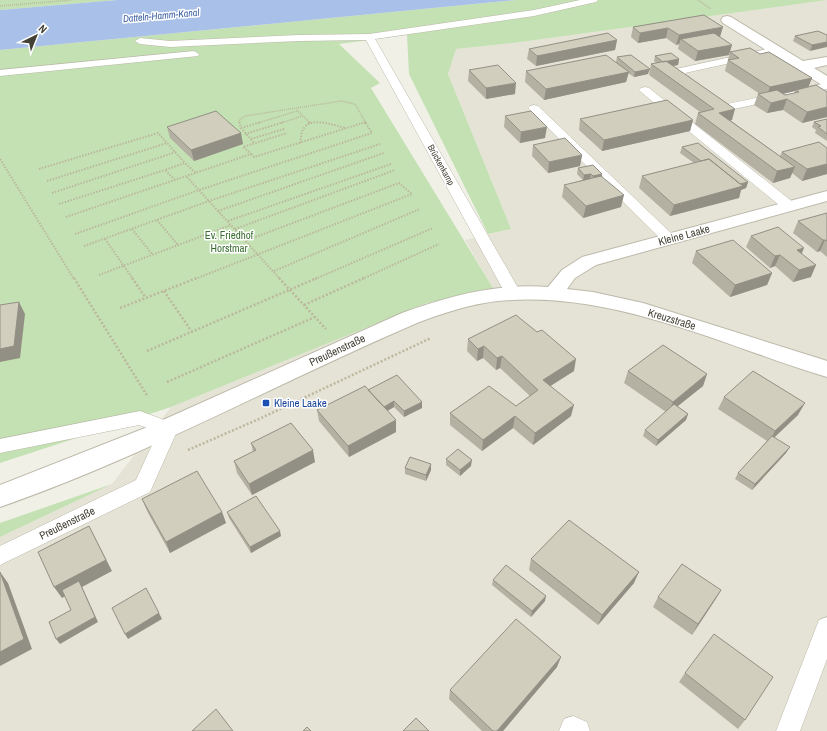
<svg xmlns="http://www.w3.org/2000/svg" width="827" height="731" font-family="'Archivo Narrow',sans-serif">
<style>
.residential{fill:#e5e3d5}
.green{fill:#c3e1b3}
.water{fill:#a9c1e8}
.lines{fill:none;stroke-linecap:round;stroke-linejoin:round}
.lane-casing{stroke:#bcb9aa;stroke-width:1}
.street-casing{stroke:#bcb9aa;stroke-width:2}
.path-far2{stroke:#bcb79d;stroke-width:1.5;stroke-dasharray:1 1;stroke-linecap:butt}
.path-far1{stroke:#bcb79d;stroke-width:2;stroke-dasharray:1.5 1.5;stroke-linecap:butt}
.path{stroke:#bcb79d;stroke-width:2.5;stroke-dasharray:2 2;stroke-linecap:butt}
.lane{fill:#fff;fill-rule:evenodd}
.street{fill:#fff;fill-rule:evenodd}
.wall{fill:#b4b1a3;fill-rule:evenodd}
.shaded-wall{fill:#929084}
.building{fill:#d1cebd;stroke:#929084}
.transit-dot{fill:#1a4fb4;stroke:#fff;stroke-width:1.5}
.labels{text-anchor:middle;stroke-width:3;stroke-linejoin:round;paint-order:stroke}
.far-street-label{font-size:9px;fill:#434136;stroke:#fff}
.far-water-label{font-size:10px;font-style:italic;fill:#3c61a3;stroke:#fff}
.park-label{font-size:11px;fill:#3a6e30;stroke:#fff}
.street-label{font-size:11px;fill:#434136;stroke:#fff}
.transit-label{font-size:11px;fill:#164399;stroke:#fff;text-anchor:start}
</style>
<rect width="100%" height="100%" fill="#f1f0e7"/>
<path class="residential" d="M827,0V731H0V537L112,484L171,407L427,303L493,288L465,240L511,229L448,74L456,49L513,43Z"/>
<path class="green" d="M0,0H117L0,10Z
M516,0H827L513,43L456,49L448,74L511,229L488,234L409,74L407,35L339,44L380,83L371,88L493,288L427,303L171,407L0,463V50Z
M112,484L0,537V523Z"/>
<path class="water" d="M117,0H516L0,50V10Z"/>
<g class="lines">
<defs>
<path id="lane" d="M580,0H598L596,2L534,16L375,39L521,293L518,297L513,298L508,297L505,293L366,40L299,41L170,47L140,44L135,41L140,38L170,41L299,35L369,34L534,10Z
M776,47L780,48L781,50L780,52L685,73L696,83L690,86L686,85L671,72L676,69Z
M194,51L199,54L198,56L0,76V70Z
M827,83V89L725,111L721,110L706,99L708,97L712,96L727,104Z
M645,87L649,88L794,203L796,206L794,209H784L641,92L639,90L641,88Z
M534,105L538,106L674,236L676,239L674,242L669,243L664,242L530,110L528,108L530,106Z
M140,411L175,424L178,429L150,492L0,565V546L136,480L158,432L139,425L0,453V439Z
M827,617V659L800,731H776L819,620Z
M573,716L587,722L590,731H559L564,719Z"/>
<path id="street" d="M727,16L731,17L803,61L827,57V65L814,68L827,76V86L822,85L723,23L721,20L723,17Z
M827,191V201L596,265L575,278L567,289L593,292L643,303L821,359L827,361V377C721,345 612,290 498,301C470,304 443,313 417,323C277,383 144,457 0,507V485L145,428L402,313C449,296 497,283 548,287L562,270L582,257Z"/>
</defs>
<use href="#lane" class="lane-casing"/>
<use href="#street" class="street-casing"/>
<path class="path-far2" d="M698,0L711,9
M0,6L72,0
M297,110L310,123
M240,123L239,120L245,116L341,101L355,104L366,123
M258,123L297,111
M281,123L302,116
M364,123L366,122"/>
<path class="path-far1" d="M239,122L241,128L254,143
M309,122L310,123
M241,128L261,122
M245,134L284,122
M251,139L284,129
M300,143C301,138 301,132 304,128C312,116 335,126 346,128
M251,154L254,157L366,122
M0,159L74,279
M39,169L158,133L185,163
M187,177L280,279
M175,180L165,170L185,163L196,173
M47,181L167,143
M52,193L176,152
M59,204L165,170
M218,211L384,153
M66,217L251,154L243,147L287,133
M157,220L178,245
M228,221L391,164
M132,229L152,254
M235,229L395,170
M75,234L199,190L372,133L365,122
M105,239L133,279
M84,246L209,201L380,144
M274,271L420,209
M99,275L231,225
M195,279L412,194L399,183L245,241
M315,279L433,228
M362,279L439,244"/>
<path class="path" d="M74,278L148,397
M132,278L146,298
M279,278L326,329
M164,291L192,332
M304,305L364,278
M120,308L197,278
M147,351L317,278
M167,382L315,317
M188,450L259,419L431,338"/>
<use href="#lane" class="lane"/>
<use href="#street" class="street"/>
</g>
<path class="wall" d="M704,15L720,37L729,55L695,61L678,49L679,44L676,45L666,38L638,43L631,37L633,27Z
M818,31L810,51L793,41L795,36Z
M617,40L615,50L536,66L527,59L529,49Z
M730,52L760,54L812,78L808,87L827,92V117L802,123L783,110L767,113L754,105L758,94H760L725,71ZM795,91L794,93L785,95L783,94Z
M655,56L679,59L678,65L673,66L732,120H730L780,156L782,152L827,148V174L802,181L792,173L790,178L773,183L695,124L698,113L700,112L649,75L651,64L656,63L654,61Z
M617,57L648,74L634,77L628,73L626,82L544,100L525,82L526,71L616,62Z
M469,70L515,94L486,99L468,81Z
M505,116L545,138L520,143L504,127Z
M580,119L693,120L690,131L602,151L579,130Z
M827,119V141L815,133L816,130L812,127L814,122Z
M167,127L243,144L194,161L170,138Z
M533,145L582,155L580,166L548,173L532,156Z
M682,147L748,182L746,188L741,190L739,198L670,216L639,188L642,176L694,163L680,153Z
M578,168L602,174V176L621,207L583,218L562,197L564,185L583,180L577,174Z
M827,213V257L820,251L817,252L793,233L798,221Z
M751,236L802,253L811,277L793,282L775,266L770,268L746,247Z
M696,251L772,273L767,285L730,297L692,263Z
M468,339L574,371L550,386L571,416L533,445L513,428L482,451L450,425V413L516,406L530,396L500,368L496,370L483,358L477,361L467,351Z
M628,371L707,374L703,386L677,406L688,414L686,420L656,446L643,436L645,430L666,412L624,383Z
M368,390L422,408L404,417L394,407L388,411L396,432L349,457L319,421L317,410Z
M724,397L798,415L774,438L786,453L752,490L735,479L738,473L767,441L718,409Z
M251,443L315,462L252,495L237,473L234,461L253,452Z
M446,459L471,466L460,476L446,465Z
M431,464V470L426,481L405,474V468Z
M142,499L222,512L226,523L170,553L147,511Z
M227,512L281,536L251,553L229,518Z
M531,559L634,583L598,625L529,570Z
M493,580L545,601L531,617L492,585Z
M721,590L715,600L692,635L653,607L658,597Z
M557,667L503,731H482L449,699L450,690Z
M685,673L745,720L738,729L679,682Z"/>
<path class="shaded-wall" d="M723,27L720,37L681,39L679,44L676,45L679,35Z
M668,28L666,38L638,43L640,33Z
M617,40L615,50L536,66L537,56Z
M827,42V47L810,51L812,45Z
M732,45L729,55L695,61L698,51Z
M679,59L678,65L662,68L664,62Z
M650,69L648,74L634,77L635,72Z
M629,72L626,82L544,100L546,89Z
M812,78L808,88L796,90L795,91L766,98L770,87Z
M516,83L515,94L486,99V88Z
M787,99L783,110L767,113L771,103Z
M827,107V117L802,123L807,112Z
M735,109L732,120L716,124L719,113Z
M693,120L690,131L602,151L604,140Z
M547,127L545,138L520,143L521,132Z
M241,133L243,144L194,161L191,150Z
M582,155L580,166L548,173L549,162Z
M827,164V174L802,181L807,169Z
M795,167L790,178L773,183L777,171Z
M591,174L590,180L583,181L584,175Z
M602,174L601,180L592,182L593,176Z
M748,182L746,188L741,190L739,198L670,216L674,205Z
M624,195L621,207L583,218L586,206Z
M823,240H825L820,251L817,252Z
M804,248L799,260L797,250Z
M780,255L775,266L770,268L775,256Z
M816,265L811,277L793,282L799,270Z
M772,273L767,285L730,297L735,285Z
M19,302L25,314L20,358L0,362V349Z
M484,346L483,358L477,361L478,349Z
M502,356L500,368L496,370L497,358Z
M576,359L574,371L541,392L543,380Z
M707,374L703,386L668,414L673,402Z
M394,401V407L381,414L380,408Z
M422,402V408L404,417V411Z
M805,403L798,415L769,442L775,431Z
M574,405L571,416L533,445L535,433Z
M688,414L686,420L656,446L658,440Z
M515,416L513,428L482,451L483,440Z
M396,420V432L349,457L348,446Z
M790,447L786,453L752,490L755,484Z
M313,450L315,462L252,495L249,484Z
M472,460L471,466L460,476V470Z
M431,464V470L426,481V475Z
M222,512L226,523L170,553L166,542Z
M89,526L112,571L82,587L98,622L60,644L56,639L95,617L81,587L62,598L54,587Z
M280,531L281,536L251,553L250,547Z
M0,572L8,583L32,649L0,666Z
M639,572L634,583L598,625L602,615Z
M721,590L715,600L692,635L698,624Z
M546,596L545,601L531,617L532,611Z
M159,613L162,619L128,639L125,634Z
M561,657L557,667L503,731H497Z"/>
<path class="building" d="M704,15L723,27L679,35L668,28L640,33L633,27Z
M818,31L827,35V42L812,45L795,36Z
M608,33L617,40L537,56L529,49Z
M714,33L732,45L698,51L681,39Z
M750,48L760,54L769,52L812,78L770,87L728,60L739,58L730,52Z
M671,53L679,59L663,62L655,56Z
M606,55L629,72L546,89L526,71Z
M631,55L650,69L635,72L617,57Z
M666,61L735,109L719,113L795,167L777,171L698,113L714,109L651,64Z
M498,65L516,83L486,88L469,70Z
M816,85L827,92V107L807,112L787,99L771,103L758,94L777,90L785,95L799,92L796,90Z
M667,100L693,120L604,140L580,119Z
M216,111L241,133L191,150L167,127Z
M531,111L547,127L521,132L505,116Z
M827,119V134L818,127L821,126L814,122Z
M565,138L582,155L549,162L533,145Z
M819,142L827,148V164L807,169L782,152Z
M698,143L748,182L740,184L709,159L701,161L682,147Z
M709,159L743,186L674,205L642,176Z
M593,165L602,174L593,176L591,174L584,175L578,168Z
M601,176L624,195L586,206L564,185Z
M827,213V241L825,240H823L798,221Z
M778,227L804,248L797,250L816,265L799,270L780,255L775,256L751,236Z
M733,240L772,273L735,285L696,251Z
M19,302L14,346L0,349V305Z
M516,315L537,332L542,330L576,359L543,380L574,405L535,433L515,416L483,440L450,413L489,386L516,406L538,390L502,356L497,358L484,346L478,349L468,339Z
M663,345L707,374L673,402L628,371Z
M753,371L805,403L775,431L724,397Z
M397,375L422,402L404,411L394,401L384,407L368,390Z
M365,386L396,420L348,446L317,410Z
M674,404L688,414L658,440L645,430Z
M291,423L313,450L249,484L234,461L256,450L251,443Z
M772,436L790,447L755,484L738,473Z
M458,449L472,460L460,470L446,459Z
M410,457L431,464L426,475L405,468Z
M197,471L222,512L166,542L142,499Z
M256,496L280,531L250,547L227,512Z
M569,520L639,572L602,615L531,559Z
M89,526L106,560L54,587L38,552Z
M682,564L721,590L698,624L658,597Z
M506,565L546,596L532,611L493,580Z
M0,572L24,639L0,652Z
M79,581L95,617L56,639L49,622L71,610L62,590Z
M146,588L159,613L125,634L112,608Z
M516,619L561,657L497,731H493L450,690Z
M714,634L773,677L745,720L685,673Z
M216,709L233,731H192Z
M416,718L429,731H403Z
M307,727L311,731H303Z"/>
<rect class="transit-dot" x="262" y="399" width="8" height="8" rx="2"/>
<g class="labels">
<g class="far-street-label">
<text transform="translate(441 165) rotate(61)" y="3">Brückenkamp</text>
</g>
<g class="far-water-label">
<text transform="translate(161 15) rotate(-5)" y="4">Datteln-Hamm-Kanal</text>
</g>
<g class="park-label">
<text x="229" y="239">Ev. Friedhof<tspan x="229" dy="13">Horstmar</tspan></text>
</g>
<g class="street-label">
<text transform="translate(684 235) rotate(-15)" y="4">Kleine Laake</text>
<text transform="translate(672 319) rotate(17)" y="4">Kreuzstraße</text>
<text transform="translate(337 350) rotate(-25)" y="4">Preußenstraße</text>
<text transform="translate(67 523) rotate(-26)" y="4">Preußenstraße</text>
</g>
<g class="transit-label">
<text x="274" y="407">Kleine Laake</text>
</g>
</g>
<g transform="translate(36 36) rotate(43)" stroke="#ffffff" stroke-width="3" paint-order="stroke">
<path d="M0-3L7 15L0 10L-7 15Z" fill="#434136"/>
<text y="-6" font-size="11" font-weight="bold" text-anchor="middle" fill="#434136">N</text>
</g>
</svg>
